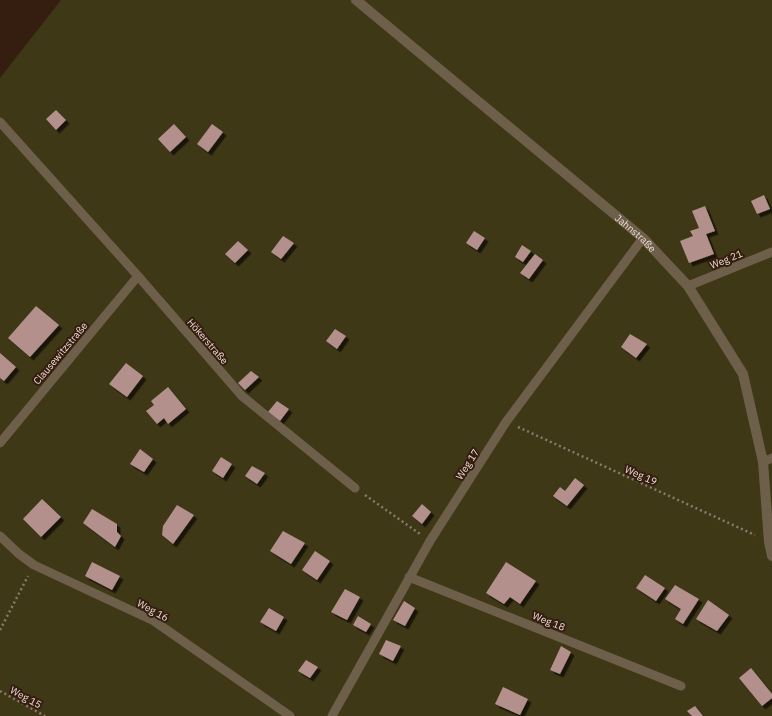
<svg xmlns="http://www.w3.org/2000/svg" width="772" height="716" font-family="'IBM Plex Sans',sans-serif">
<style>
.green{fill:#3f3817}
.building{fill:#b3908c;filter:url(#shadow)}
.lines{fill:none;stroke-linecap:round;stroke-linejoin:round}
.path{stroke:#8c786d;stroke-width:2.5;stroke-dasharray:2 3;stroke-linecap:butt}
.service{stroke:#6e5f4b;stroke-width:9}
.minor{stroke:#6e5f4b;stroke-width:10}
.labels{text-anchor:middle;stroke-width:4;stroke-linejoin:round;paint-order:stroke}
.street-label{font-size:10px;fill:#ecdcd3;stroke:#351d10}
</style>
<defs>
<filter id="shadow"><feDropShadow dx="3.5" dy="3.5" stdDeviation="0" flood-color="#0009"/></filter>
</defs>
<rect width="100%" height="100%" fill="#351d10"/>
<path class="green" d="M61,0H772V716H0V78Z"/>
<path class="building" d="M56,110L66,120L56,130L46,119Z
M174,124L186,137L170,152L158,139Z
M212,124L223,132L208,152L197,144Z
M764,195L770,209L757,214L751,201Z
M705,206L715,231L706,234L714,254L689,263L680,241L693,236L690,231L699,228L692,211Z
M474,231L485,238L477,250L466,243Z
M283,236L294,243L281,259L271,252Z
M238,241L248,250L235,263L225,254Z
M522,245L531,251L523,262L515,257Z
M535,254L543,260L529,279L520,273Z
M36,306L59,325L30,357L8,338Z
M335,329L346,336L337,349L326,341Z
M630,334L647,344L636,358L621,347Z
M0,353L16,367L4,381L0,378Z
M126,363L143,376L127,397L109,384Z
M251,371L259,377L245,390L238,383Z
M168,387L186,409L168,424L164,418L157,424L146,411L154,405L151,401Z
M277,401L289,409L280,421L268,412Z
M140,449L153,459L144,472L130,464Z
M221,457L232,464L223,478L212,471Z
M252,466L265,473L257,484L245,476Z
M575,478L584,485L567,506L553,496L560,487L565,491Z
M42,499L61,517L41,537L23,519Z
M422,504L431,512L422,524L412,516Z
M177,505L194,515L173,544L162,535L163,526Z
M92,509L117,524V532L121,536L115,547L83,523Z
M283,531L305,543L291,564L270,551Z
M315,551L330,561L317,580L302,570Z
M92,562L120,576L112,590L85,576Z
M506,562L536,581L520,604L510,597L504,604L486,593Z
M645,575L665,588L656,601L636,588Z
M675,585L699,599L683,624L675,619L681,609L665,599Z
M345,589L360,597L347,620L331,612Z
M708,600L729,615L717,631L696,619Z
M404,601L415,608L405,626L393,620Z
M269,608L284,617L276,631L260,622Z
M358,616L371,624L366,632L353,625Z
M386,640L401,646L393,661L379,654Z
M561,646L571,652L560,674L550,670Z
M306,660L318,667L310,678L298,671Z
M751,668L772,694V698L762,706L739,678Z
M503,687L528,699L520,715L495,704Z
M695,706L703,716H692L687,711Z"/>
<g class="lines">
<path class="path" d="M518,427L755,535
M365,495L420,534
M0,630L28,576
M0,691L45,716"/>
<path class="service" d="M0,122L138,276L242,396L355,488
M688,286L772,252
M0,443L138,276
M763,462L772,458
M0,536L19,554L34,565L154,621L290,716
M409,577L681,686
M332,716L430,541L506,422L643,238"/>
<path class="minor" id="s1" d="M356,0L643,238L688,286L743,374L763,462L769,542L772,556"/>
</g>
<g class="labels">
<g class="street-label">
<text dy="4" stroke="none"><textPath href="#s1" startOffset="364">Jahnstraße</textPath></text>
<text transform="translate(726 259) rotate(-22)" y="4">Weg 21</text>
<text transform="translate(208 341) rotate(49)" y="4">Hökerstraße</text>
<text transform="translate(60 353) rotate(-50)" y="4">Clausewitzstraße</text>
<text transform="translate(467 464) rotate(-57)" y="4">Weg 17</text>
<text transform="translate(641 475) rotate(24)" y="4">Weg 19</text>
<text transform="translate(153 610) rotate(29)" y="4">Weg 16</text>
<text transform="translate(549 621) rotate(22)" y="4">Weg 18</text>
<text transform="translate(26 697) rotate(29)" y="4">Weg 15</text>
</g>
</g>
</svg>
